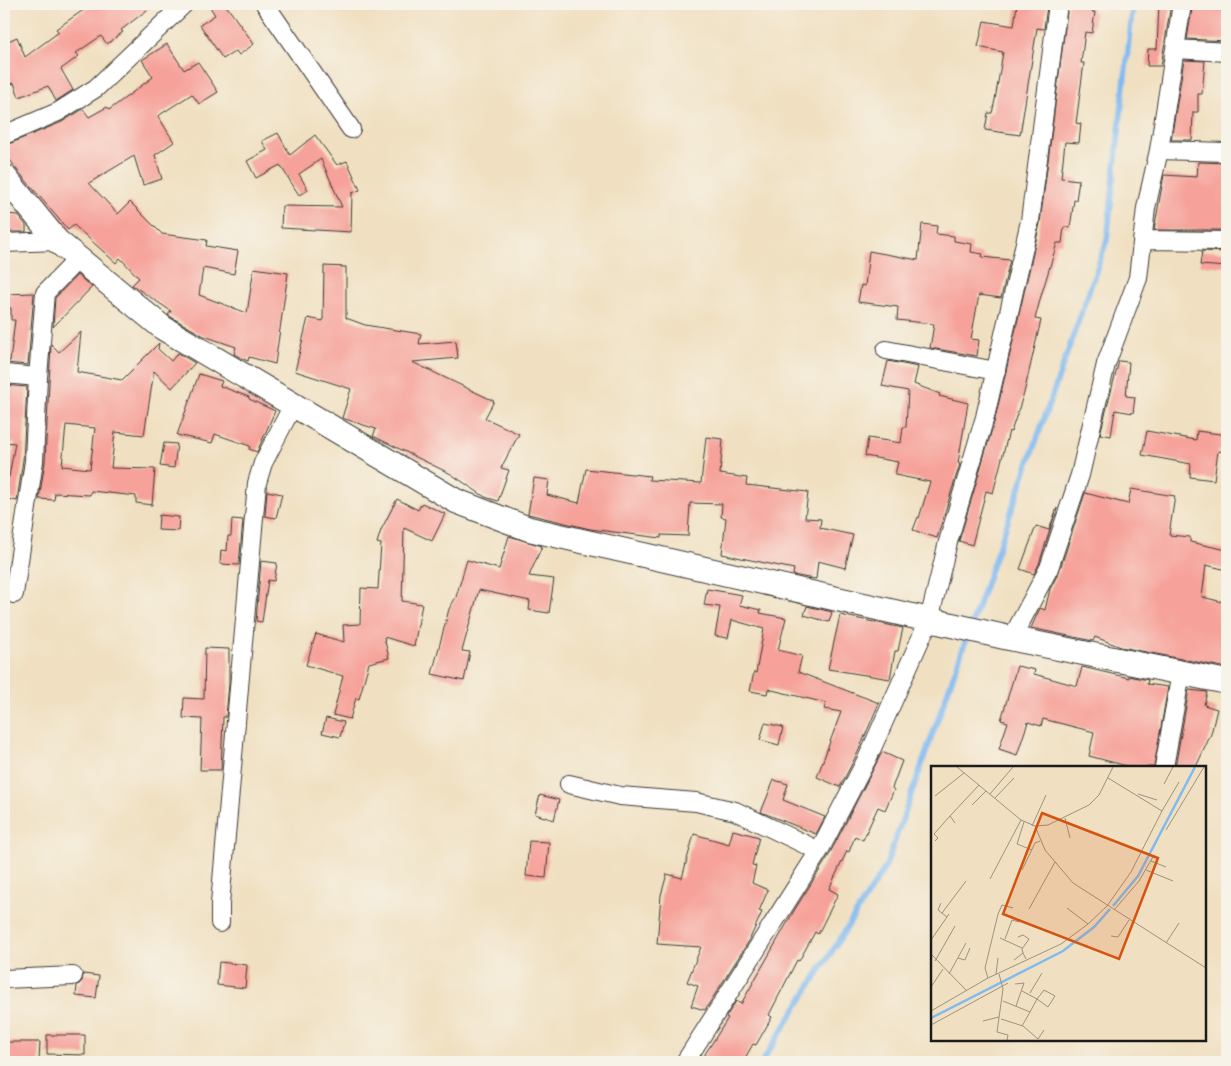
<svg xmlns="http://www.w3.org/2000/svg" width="1231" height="1066" font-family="'Gentium Book Plus',serif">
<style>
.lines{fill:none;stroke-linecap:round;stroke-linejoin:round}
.stream{stroke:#80baf1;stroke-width:5.5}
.building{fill:#f6a29a;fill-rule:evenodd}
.street-casing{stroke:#3c3935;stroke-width:20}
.secondary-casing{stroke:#3c3935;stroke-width:26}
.street{stroke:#fff;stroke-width:18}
.secondary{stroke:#fff;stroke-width:24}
.inset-river{fill:none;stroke:#80baf1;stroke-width:2.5}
.inset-road{fill:none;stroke:#9b927f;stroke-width:1}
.view{fill:#d4530e;fill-opacity:0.15;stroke:#d4530e;stroke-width:2.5}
.inset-edge{fill:none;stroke:#1c1c1c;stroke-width:2.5}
</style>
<rect width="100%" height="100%" fill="#f7f3e8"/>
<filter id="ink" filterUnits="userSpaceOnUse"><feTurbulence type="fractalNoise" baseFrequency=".02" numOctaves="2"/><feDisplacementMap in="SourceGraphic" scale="10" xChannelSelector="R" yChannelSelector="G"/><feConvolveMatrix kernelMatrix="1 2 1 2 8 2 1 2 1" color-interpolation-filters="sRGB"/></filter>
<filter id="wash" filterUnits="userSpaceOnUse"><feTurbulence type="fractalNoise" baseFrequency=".0096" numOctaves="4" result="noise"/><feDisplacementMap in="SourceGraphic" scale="20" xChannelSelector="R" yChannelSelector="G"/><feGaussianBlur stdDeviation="1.12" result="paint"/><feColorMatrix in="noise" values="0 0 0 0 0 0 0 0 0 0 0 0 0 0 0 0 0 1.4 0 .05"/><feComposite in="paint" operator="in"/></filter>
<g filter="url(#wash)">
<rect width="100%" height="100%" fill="#f0e0c1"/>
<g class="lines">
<path class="stream" d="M972,623L1107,240L1133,4
M762,1062L886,866L968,634"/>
</g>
<g id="blocks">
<path class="building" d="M92,4H155L121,30L123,32L107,44L101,36L76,53L79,56L61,69L73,90L56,101L48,86L19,97L14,83L4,86V43L17,37L25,57L59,32L56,29Z
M208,4H225L254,44L239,55L236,51L223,59L200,25L215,15Z
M1017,4L1047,6L1044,29L1037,28L1020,135L985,130L988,113H992L995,100L1003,52L978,47L984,21L1014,26Z
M1068,4H1093L1092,12H1095L1092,33L1085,32L1081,63H1084L1076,123L1081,124L1079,143L1065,142L1061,178L1079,180L1076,200H1074L1070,228L1064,227L1062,243H1057L1041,296L1035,319L1041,320L1024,393L1011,432L1009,431L993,493L986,491L972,545L959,541L995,419L1040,223Z
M1159,4H1171L1161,66H1147L1148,49H1157Z
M1192,9L1227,10V41L1187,39Z
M167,44L184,70L198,62L218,92L199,104L192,94L158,116L174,142L155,155L162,179L143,185L134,156L89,183L118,214L130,202L162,234L207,240L206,246L238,251L234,274L203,268L199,295L247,313L254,268L288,273L275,364L249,357L248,361L241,358L234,354L236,347L204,336L171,317L168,315L171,311L132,285L139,278L120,258L116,263L74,225L68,230L17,170L4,151L6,145L62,122L83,109L89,117L107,107L109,110L153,77L142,60Z
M1184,60L1205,61L1202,94H1198V112H1193L1192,140H1171Z
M278,133L290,155L315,135L337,165L347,161L360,190L352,193L351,232L281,228L282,206L342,207L321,159L299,174L308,190L299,195L280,165L256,178L247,161L267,150L262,141Z
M1198,162L1227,163V230H1154L1164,175L1197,177Z
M5,214L18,215L26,225V232H4Z
M922,224L937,226L936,234L954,236V241L972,244L971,252L983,254L982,257L1010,260L1001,298L979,295L971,339L979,340L977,356L930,348L934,324L897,320L898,307L858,302L861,285L865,286L869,251L918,260Z
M1202,251L1227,252V267L1200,265Z
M324,266L346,267V318L365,325L421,334L419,344L456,341L458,358L412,362L494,401L485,418L519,434L501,468L509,470L498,501L485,497L451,474L373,436L376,429L342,418L351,389L295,371L308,318L323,321Z
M77,275L92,287L53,327L55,298Z
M34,293L28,365L6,363V361H10L15,320H11V308H4V294Z
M81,332L77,372L122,380L159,343L158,349L171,361L178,353L195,363L172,388L154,371L144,435L115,432L111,468L155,469L152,505L136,503V496L91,491L90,495L55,493L54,500L39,499L45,462L51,344L59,352ZM66,425L95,428L90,469L62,466Z
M888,361L918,367L914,384L940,394L939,396L968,403L958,463L960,464L937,538L913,530L918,517L919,518L930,482L895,475L898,462L865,456L868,438L901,443L903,427H906L908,391L882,386Z
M1119,361L1129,362L1126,396L1135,397L1133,413L1115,410L1111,436L1100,434Z
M199,374L222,381L220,386L249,397V399L275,411L257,452L249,449L250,446L215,434L212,443L177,435Z
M4,385L27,387L23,460L17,501L4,498V476L9,477L15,443L4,442Z
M1147,431L1196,440L1197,431L1227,435V452L1218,451L1214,480L1190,477L1191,464L1142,455Z
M706,437L723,439L720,474L747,478L746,485L808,492L805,518L821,519L820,528L853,535L845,568L818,561L816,579L808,578L793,575L794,569L722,554L726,518L721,517L722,504L690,503L688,536L661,535V538L590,529L528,514L534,478L549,480L547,495L579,503L586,469L650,476L649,480L701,483Z
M164,443L177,444L174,468L160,466Z
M1131,489L1175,496L1169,535L1190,537V542L1227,550V570L1206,565L1202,597L1227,603V668L1121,647L1095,637L1093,641L1031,628L1040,608L1045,610L1050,589L1059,572L1085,493L1128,504Z
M267,491L282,494L276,518L265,516Z
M397,499L418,510L422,503L445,514L432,541L404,528L402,601L422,604L414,646L384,637L389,658L369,663L359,699L356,698L350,719L333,715L343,676L306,665L316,634L344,642L343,625L360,624L361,588L378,589L381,544L377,543L381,530Z
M1057,508L1039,564L1034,574L1020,569L1036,526L1049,530Z
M159,515L179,517L178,531L158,530Z
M232,519L243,520L239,565L220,564L221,550L227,551L228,536H231Z
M509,536L542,546L529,576L554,579L549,613L529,610L530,601L479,590L462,651L470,652L464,681L432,674L449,609L456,597L467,560L499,569Z
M261,561L277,563L274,581L268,580L262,622L256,621Z
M707,589L742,595L739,605L761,610L760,613L786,618L778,650L802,656L798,672L879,703L858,752L840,787L817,777L841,712L824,709L826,703L768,689L767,694L750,691L754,672L756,673L764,629L732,620L728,638L715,636L720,607L704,605Z
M807,606L832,612L829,622L804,615Z
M840,615L903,628L898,651H895L890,679L828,669Z
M205,648L229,649V684L226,717H223L221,770H200L202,719L183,718L184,698L204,699Z
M1017,666L1035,670L1034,674L1077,686L1082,667L1129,678V676L1148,680L1147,684L1168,687L1154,767H1131L1089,756L1094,732L1043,719L1041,726L1028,722L1017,755L999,749L1008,722L1001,720Z
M1189,690L1207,692L1204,705L1217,709L1211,734L1196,767H1175Z
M326,718L344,722L340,737L322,733Z
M765,723L783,727L779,745L760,740Z
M882,752L902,761L892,788L894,790L885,810L878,807L863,840L855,836L849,852L847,851L829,889L838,894L818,934L815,932L799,961L797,960L769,1015L772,1017L756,1045L753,1044L743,1062H700L728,1018L726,1017L736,1001L741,1004L795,909L828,857Z
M774,780L788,784L783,800L825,817L816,834L761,812Z
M540,795L559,800L554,820L535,814Z
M733,830L759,837L752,865L756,866L752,883L768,890L759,911L762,912L749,941L705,1010L691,1006L698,986L687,982L701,947L657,944L661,895L667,874L682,878L694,834L729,844Z
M529,841L549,842L546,878L526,876Z
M219,962L247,965L245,988L217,985Z
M83,974L99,976L96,998L76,996L77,986L82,981Z
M47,1035H85V1055L47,1054Z
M4,1042H40L39,1062H4Z"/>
</g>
</g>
<g filter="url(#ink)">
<use href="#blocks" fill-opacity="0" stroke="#3c3935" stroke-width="1"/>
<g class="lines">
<defs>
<path id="street" d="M265,4L351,129
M1175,49L1227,52
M4,135L58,112L96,88L184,4
M1159,150L1227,152
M1142,240L1227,241
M4,243L57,241
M886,350L996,371
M4,374L38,377
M14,594L34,461L38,377L45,293L78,259
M1012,638L1049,568L1080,475L1106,364L1138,278L1146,208L1159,150L1182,4
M1164,767L1181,673
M569,784L620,796L696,802L735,811L819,851
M220,923V904L257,483L263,463L293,405
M4,979L73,976
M685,1062L819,851L868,757L929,620L948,542L985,417L1030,221L1058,4"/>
<path id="secondary" d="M4,176L57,241L163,328L456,501L529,529L1009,638L1227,682"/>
</defs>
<use href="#street" class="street-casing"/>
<use href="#secondary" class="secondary-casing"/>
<use href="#street" class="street"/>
<use href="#secondary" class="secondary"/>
</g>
</g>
<g transform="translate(931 766)">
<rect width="275" height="275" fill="#f0e0c1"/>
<path class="inset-river" d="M182,140L207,110L264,1M0,252L132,185L163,161L179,143"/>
<path class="inset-road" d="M26,1L90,54L104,60L117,59L158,39L168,29L182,1M177,12L231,45L248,16M233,18L242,1M59,28L82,1M207,28L226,34M4,30L33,7M64,32L83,12M41,39L55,25M134,52L139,72M93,56L86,78L101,84M24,57L19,50L48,19M101,60L115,29M104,60L114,84L142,117L275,202M235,64L273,1M4,75L7,72L3,68L19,50M220,95L235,101M91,104L104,77L109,75M215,104L242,115M59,113L90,54M10,137L7,144L16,151M136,142L157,158M98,143L124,96M183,144L208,115L223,89M11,147L35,115M180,170L187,171L198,154M87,171L92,169L98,173L91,183L92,187M69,172L91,182M74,173L81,154L88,156M0,174L18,148M235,177L248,157M0,188L36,225M27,192L34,194L39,182M83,194L92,187L95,193M4,195L24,160M18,208L35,177M65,208L67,192M68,208L72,223L66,266L77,269L76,274M57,212L54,202L67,148L71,139L82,142M84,218L93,217L85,240M0,221L12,203M99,227L111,207M72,235L99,246L106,233L117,241L124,230L113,224L106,233L91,225M0,245L57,212L130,178L157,158L176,140L200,106L231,45M70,253L92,260L107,273L113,264M52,255L68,251M0,259L77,217M91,260L99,246"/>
<path class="view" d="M111,47L227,92L188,193L72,148Z"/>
<rect width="275" height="275" class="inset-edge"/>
</g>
<rect width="1231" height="1066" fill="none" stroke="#f7f3e8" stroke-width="20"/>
</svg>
